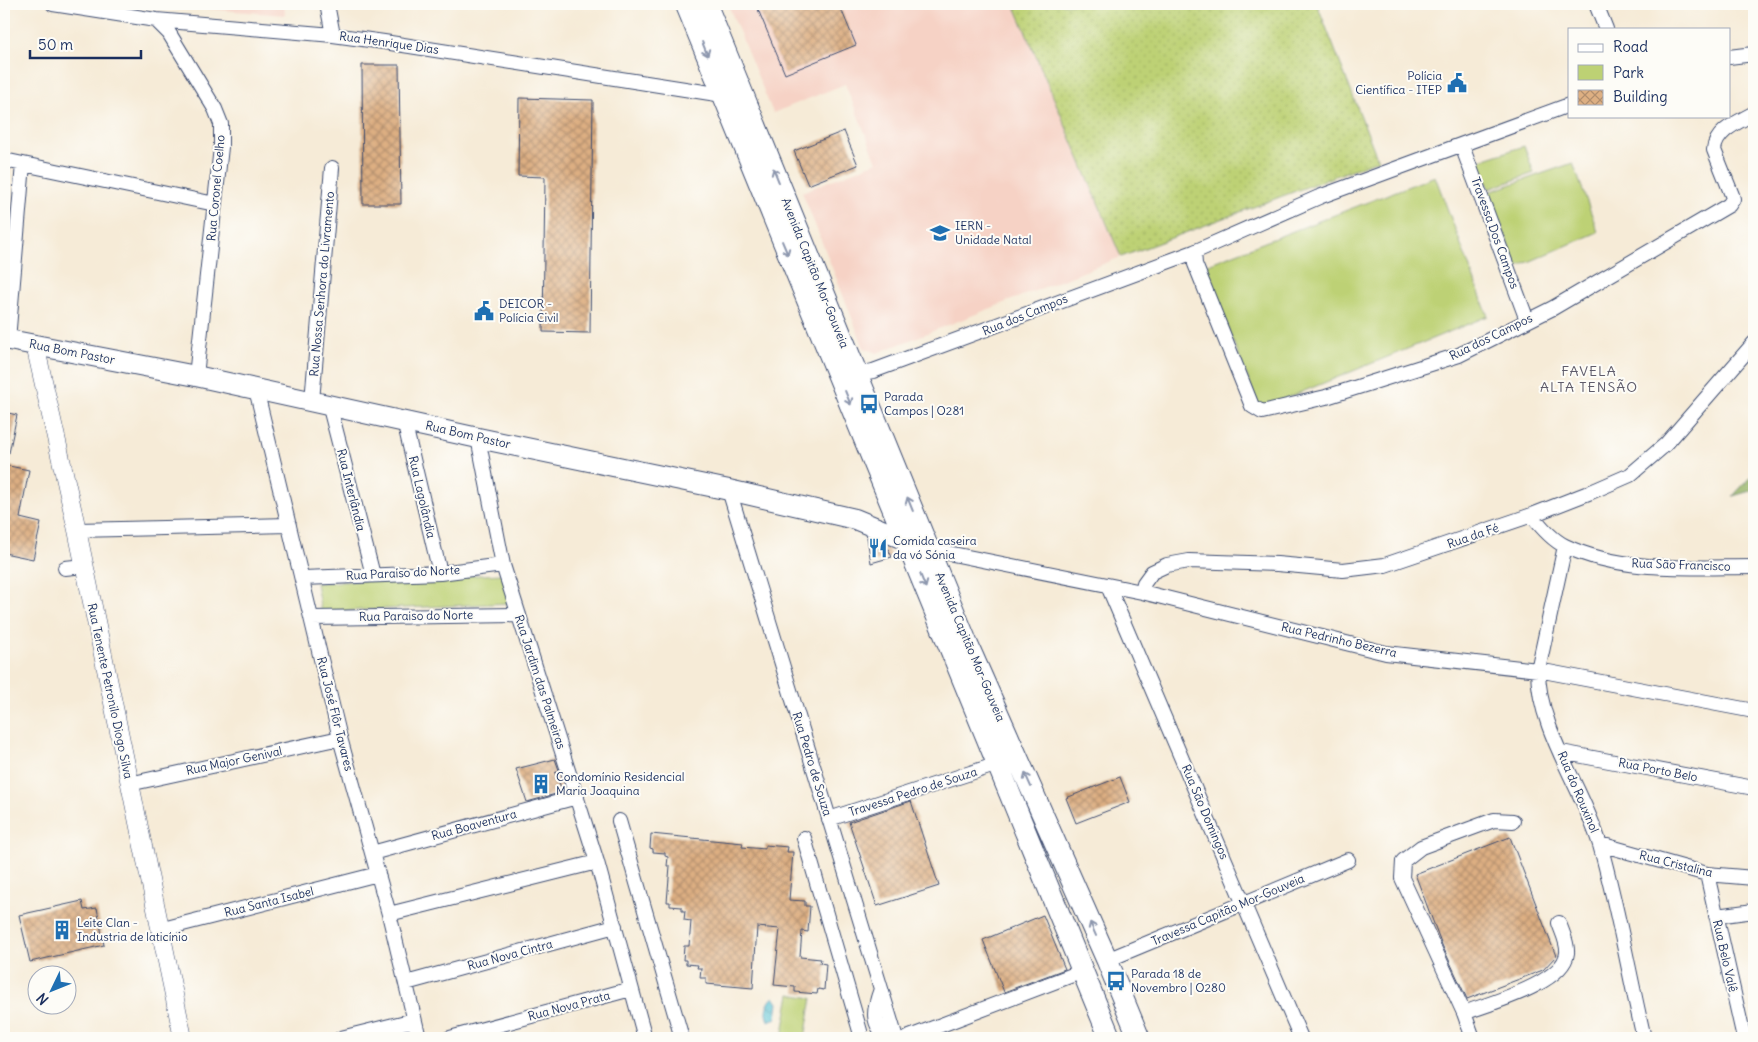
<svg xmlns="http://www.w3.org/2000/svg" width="1758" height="1042" font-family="Delius,sans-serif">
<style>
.built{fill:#f6d2c5}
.grass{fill:url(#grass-dots);stroke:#6c8069}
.forest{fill:url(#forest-firs);stroke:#587162}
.park{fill:#bdd174;stroke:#6c8069}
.water{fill:url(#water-waves);stroke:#397898}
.building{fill:url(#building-cross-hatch)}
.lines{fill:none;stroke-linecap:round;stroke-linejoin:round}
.minor-casing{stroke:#3c4b70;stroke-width:16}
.tertiary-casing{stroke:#3c4b70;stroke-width:19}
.secondary-casing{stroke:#3c4b70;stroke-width:22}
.primary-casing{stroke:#3c4b70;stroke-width:23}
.minor{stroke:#fff;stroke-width:14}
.tertiary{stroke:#fff;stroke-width:18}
.secondary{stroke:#fff;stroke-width:20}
.primary{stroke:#fff;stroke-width:21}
.oneway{stroke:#8d97ae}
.labels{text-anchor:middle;stroke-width:4;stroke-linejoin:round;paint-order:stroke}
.street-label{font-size:12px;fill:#1b2f5e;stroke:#fdfcf7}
.poi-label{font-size:12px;fill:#1b2f5e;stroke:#fdfcf7;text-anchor:start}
.neighbourhood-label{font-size:14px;letter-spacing:1px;fill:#5f5c6b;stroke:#fdfcf7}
</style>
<defs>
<pattern id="grass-dots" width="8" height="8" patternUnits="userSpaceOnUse" patternTransform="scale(1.25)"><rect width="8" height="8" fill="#bdd174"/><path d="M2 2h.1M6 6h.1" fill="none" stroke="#a2b467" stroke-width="1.8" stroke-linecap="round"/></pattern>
<pattern id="forest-firs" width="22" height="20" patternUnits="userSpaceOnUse" patternTransform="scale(1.25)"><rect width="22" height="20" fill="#96b366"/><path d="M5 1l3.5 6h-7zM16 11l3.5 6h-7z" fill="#7a9257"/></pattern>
<pattern id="water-waves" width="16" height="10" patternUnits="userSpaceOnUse" patternTransform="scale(1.25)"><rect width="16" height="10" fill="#57c1d3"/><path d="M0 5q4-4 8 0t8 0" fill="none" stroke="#479dae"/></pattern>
<pattern id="building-cross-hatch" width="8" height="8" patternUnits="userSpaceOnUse" patternTransform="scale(1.25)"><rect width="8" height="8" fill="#ddaf82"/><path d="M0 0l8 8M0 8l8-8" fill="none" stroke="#b28f6e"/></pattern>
</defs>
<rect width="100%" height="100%" fill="#fdfcf7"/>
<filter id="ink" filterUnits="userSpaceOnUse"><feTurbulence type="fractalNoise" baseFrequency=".02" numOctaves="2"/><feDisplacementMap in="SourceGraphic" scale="10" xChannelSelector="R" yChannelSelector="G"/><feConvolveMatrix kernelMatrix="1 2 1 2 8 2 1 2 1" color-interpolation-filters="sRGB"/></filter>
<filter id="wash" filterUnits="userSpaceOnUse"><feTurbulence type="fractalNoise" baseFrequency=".0096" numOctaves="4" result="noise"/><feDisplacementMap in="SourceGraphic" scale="20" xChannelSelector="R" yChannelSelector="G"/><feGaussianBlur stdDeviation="1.12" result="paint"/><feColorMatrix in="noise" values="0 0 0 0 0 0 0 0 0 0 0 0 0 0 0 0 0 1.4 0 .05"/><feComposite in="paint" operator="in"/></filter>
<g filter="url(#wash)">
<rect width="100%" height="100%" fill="#f6ebd7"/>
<path class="built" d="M167,4H284L285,15L168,6Z
M735,4H1014L1121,257L877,353L864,348L802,192L877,162L845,84L773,113L729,7Z"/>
<path class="grass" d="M1014,4H1317L1378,160L1121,257Z"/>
<path class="forest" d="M1754,473V490L1733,496Z"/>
<path class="park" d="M1524,146L1534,173L1489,189L1479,161Z
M1573,163L1598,232L1517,267L1489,192Z
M1435,176L1488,316L1260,409L1203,266Z
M502,574L510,603L321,612L316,583Z
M790,994L812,998L805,1038H782Z"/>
<path class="water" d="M774,997L778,1003L776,1018L769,1021C765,1014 767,1001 774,997Z"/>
<g id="blocks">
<path class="building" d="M766,4H839L856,45L785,74L757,7Z
M362,65H399L401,204H363Z
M519,98L593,100L590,333L543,332L545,177L518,176Z
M844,131L858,165L808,185L794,151Z
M4,412L17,415L9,453L4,452Z
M4,465L29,470L20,518L41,523L33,559L4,553Z
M867,537L886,545L892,557L871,563Z
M555,759L559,770L555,773L563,792L527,802L516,769Z
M1120,777L1130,802L1076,823L1066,798Z
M911,801L939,886L877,906L849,822Z
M651,834L743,843L742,847L765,849V845L788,847L787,852H793L789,900L805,901V906H810L808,932L802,931L800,957L821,959L820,963L826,964L824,990L818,989L817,994L795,992V987L774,985L780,929L757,927L753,988L706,984V978H700L701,968H697L698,965L686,964V960H683L684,946H689L691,921L684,920L685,911H682V907L670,906V902H667L670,866H667L668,857L665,856V853L653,852V849L650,848Z
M1510,837L1556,956L1543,970L1467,999L1442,945L1415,874Z
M82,901L84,910L97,908L104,945L30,962L19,915Z
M1043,915L1065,969L1004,992L983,940Z"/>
</g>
</g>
<g filter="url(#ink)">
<use href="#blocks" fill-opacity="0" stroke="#3c4b70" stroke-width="1"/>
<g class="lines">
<defs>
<path id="minor" d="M53,4L156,20L333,35L384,42L723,95
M327,4L333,35
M1596,4L1606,29
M156,20L169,33L215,109L221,124V147L196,376
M1729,57L1754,54
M1462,146L1527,320
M4,160L215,204
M1194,252L1195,264L1252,406L1262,412L1326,397L1459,355L1553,308L1729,205L1733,199L1732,195L1714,150C1716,130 1739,122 1754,113
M8,340L23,164
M854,372L862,373L873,371L1194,252L1319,197L1569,105
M256,389L340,738L389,914L419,1038
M312,401L332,168
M329,404L373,575
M404,421L440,573
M478,438L503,565L597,862L645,1038
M729,490L896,1038
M1532,515C1541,527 1551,539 1565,546C1622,573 1693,567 1754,567
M77,530L289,525
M1565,546L1538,670C1538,730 1583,788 1600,845C1618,908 1629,974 1644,1038
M928,549L1142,592L1386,653L1538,670L1754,711
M65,568L84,566
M302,578L440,573L503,565
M1108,586L1301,1038
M1142,592L1144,583L1152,572L1167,565L1189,561L1277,564L1343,570L1385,565L1532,515L1591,492L1630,475L1666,444L1754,343
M312,618L519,615
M1561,752L1754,788
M129,784L340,738
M829,819L998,764
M619,821L682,1038
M804,838L860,1031
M1600,844L1707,874L1754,878
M372,853L577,797
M1707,874L1744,1038
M389,914L597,862
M1716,916L1754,911
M159,930L378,874
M1107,960L1348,860
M406,983L615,926
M881,989C874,1008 869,1026 891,1038
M1464,1013C1490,1003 1564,983 1567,953C1568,943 1562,932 1559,923
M341,1038L414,1020
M450,1038L631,989
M907,1038L1083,971
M1473,1038L1464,1013L1402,878L1403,861L1421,847L1494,820L1513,821"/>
<path id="tertiary" d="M35,345L77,530L183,1038"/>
<path id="secondary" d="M4,339L196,376L478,438L729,490L855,519L918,545"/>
<path id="primary" d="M686,4L1110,1038
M706,4L968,646L1107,960L1139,1038"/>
</defs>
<use href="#minor" class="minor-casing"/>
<use href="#tertiary" class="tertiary-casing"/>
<use href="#secondary" class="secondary-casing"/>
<use href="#primary" class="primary-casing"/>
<use href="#minor" class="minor"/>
<use href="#tertiary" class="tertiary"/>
<use href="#secondary" class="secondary"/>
<use href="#primary" class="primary"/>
</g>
<defs><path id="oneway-shaft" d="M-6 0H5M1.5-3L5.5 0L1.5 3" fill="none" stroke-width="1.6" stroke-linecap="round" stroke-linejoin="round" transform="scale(1.25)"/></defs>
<g class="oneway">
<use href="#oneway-shaft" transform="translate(705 49) rotate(68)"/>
<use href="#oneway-shaft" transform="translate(776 175) rotate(-112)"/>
<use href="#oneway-shaft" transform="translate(785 248) rotate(67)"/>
<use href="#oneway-shaft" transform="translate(848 398) rotate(68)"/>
<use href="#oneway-shaft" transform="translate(910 504) rotate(-112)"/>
<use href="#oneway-shaft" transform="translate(923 581) rotate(68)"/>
<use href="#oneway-shaft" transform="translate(1028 780) rotate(-114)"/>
<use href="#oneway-shaft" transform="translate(1093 929) rotate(-114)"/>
</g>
</g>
<defs>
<symbol id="civic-bare" viewBox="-9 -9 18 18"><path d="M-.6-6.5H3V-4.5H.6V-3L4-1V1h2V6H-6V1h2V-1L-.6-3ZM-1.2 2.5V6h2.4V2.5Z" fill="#1f6fb2" stroke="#fdfcf7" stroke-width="2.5" paint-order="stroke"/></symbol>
<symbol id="university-bare" viewBox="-9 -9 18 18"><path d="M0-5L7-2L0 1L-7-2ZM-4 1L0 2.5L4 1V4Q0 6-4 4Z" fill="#1f6fb2" stroke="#fdfcf7" stroke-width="2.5" paint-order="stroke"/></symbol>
<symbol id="bus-bare" viewBox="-9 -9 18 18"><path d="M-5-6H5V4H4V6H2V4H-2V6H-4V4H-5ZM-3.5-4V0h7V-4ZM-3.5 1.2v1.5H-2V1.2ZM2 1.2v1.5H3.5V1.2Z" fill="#1f6fb2" stroke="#fdfcf7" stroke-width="2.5" paint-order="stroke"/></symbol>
<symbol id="restaurant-bare" viewBox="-9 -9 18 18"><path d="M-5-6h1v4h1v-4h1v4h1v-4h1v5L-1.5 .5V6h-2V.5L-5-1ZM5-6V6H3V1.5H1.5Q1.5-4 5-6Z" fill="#1f6fb2" stroke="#fdfcf7" stroke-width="2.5" paint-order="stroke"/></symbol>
<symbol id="building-bare" viewBox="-9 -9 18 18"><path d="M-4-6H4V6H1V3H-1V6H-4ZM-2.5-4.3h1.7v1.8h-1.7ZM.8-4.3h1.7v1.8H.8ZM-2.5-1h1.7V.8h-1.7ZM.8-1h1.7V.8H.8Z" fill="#1f6fb2" stroke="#fdfcf7" stroke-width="2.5" paint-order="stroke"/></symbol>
</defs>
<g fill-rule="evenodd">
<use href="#civic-bare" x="1443" y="69" width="28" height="28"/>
<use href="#university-bare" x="926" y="219" width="28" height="28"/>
<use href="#civic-bare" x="470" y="297" width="28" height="28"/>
<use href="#bus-bare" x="855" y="390" width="28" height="28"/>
<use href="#restaurant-bare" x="864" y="534" width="28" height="28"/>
<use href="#building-bare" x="527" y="770" width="28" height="28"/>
<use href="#building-bare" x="48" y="916" width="28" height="28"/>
<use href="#bus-bare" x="1102" y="967" width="28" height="28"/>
</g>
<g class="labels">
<g class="street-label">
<text transform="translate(389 43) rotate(8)" y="4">Rua Henrique Dias</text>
<text transform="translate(216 188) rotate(-85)" y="4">Rua Coronel Coelho</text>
<text transform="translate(1495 233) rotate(70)" y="4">Travessa Dos Campos</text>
<text transform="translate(815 273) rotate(68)" y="4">Avenida Capitão Mor-Gouveia</text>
<text transform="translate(322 284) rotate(-85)" y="4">Rua Nossa Senhora do Livramento</text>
<text transform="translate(1025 315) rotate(-22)" y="4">Rua dos Campos</text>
<text transform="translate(1491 337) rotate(-26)" y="4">Rua dos Campos</text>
<text transform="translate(72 352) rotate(11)" y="4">Rua Bom Pastor</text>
<text transform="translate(468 435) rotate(13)" y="4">Rua Bom Pastor</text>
<text transform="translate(351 490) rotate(76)" y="4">Rua Interlândia</text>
<text transform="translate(422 497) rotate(77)" y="4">Rua Lagolândia</text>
<text transform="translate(1473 536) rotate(-19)" y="4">Rua da Fé</text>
<text transform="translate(1681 565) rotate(2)" y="4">Rua São Francisco</text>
<text transform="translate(403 573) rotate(-3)" y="4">Rua Paraíso do Norte</text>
<text transform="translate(416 616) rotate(-1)" y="4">Rua Paraiso do Norte</text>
<text transform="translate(1339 640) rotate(13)" y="4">Rua Pedrinho Bezerra</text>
<text transform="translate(970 647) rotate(67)" y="4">Avenida Capitão Mor-Gouveia</text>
<text transform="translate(540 682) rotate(72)" y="4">Rua Jardim das Palmeiras</text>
<text transform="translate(110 691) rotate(78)" y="4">Rua Tenente Petronilo Diogo Silva</text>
<text transform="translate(335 714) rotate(76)" y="4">Rua José Flôr Tavares</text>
<text transform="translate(234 761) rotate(-12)" y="4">Rua Major Genival</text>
<text transform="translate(812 764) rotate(73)" y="4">Rua Pedro de Souza</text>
<text transform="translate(1658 770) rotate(11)" y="4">Rua Porto Belo</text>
<text transform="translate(913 792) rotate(-18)" y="4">Travessa Pedro de Souza</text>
<text transform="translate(1578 792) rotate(67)" y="4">Rua do Rouxinol</text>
<text transform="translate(1205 812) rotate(67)" y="4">Rua São Domingos</text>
<text transform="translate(474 825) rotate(-15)" y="4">Rua Boaventura</text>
<text transform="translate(1676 864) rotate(14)" y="4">Rua Cristalina</text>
<text transform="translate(269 902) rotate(-14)" y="4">Rua Santa Isabel</text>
<text transform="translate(1228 910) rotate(-23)" y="4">Travessa Capitão Mor-Gouveia</text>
<text transform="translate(510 955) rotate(-15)" y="4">Rua Nova Cintra</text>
<text transform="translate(1725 956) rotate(77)" y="4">Rua Belo Valê</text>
<text transform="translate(569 1006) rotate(-15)" y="4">Rua Nova Prata</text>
</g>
<g class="poi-label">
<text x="1442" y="80" text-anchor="end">Polícia<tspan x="1442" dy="14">Científica - ITEP</tspan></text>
<text x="955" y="230">IERN -<tspan x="955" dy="14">Unidade Natal</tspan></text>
<text x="499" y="308">DEICOR -<tspan x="499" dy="14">Polícia Civil</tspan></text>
<text x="884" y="401">Parada<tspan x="884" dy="14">Campos | O281</tspan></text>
<text x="893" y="545">Comida caseira<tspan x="893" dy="14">da vó Sónia</tspan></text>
<text x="556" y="781">Condomínio Residencial<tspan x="556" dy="14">Maria Joaquina</tspan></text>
<text x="77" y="927">Leite Clan -<tspan x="77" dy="14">Industria de laticínio</tspan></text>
<text x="1131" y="978">Parada 18 de<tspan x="1131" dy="14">Novembro | O280</tspan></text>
</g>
<g class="neighbourhood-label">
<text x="1589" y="376">FAVELA<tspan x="1589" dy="16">ALTA TENSÃO</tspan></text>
</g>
</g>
<rect width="1758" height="1042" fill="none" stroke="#fdfcf7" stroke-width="20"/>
<rect x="1568" y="28" width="162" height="90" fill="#fdfcf7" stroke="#a3aaba"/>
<rect x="1578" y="44" width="25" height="8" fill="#ffffff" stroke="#a3aaba"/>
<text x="1613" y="52" font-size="15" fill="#1b2f5e">Road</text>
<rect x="1578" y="65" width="25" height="15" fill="#bdd174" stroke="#a3aaba"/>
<text x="1613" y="78" font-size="15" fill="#1b2f5e">Park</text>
<rect x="1578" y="90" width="25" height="15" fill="url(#building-cross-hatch)" stroke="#a3aaba"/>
<text x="1613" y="102" font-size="15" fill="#1b2f5e">Building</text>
<g transform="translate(52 990) rotate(227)"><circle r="24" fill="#fdfcf7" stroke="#a3aaba"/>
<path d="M0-4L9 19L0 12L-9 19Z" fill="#1f6fb2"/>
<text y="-8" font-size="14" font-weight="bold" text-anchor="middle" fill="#1b2f5e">N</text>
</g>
<path d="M30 50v8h111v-8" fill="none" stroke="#1b2f5e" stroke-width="2.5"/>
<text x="38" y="50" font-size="15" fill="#1b2f5e" stroke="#fdfcf7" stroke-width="4" paint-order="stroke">50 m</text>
</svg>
